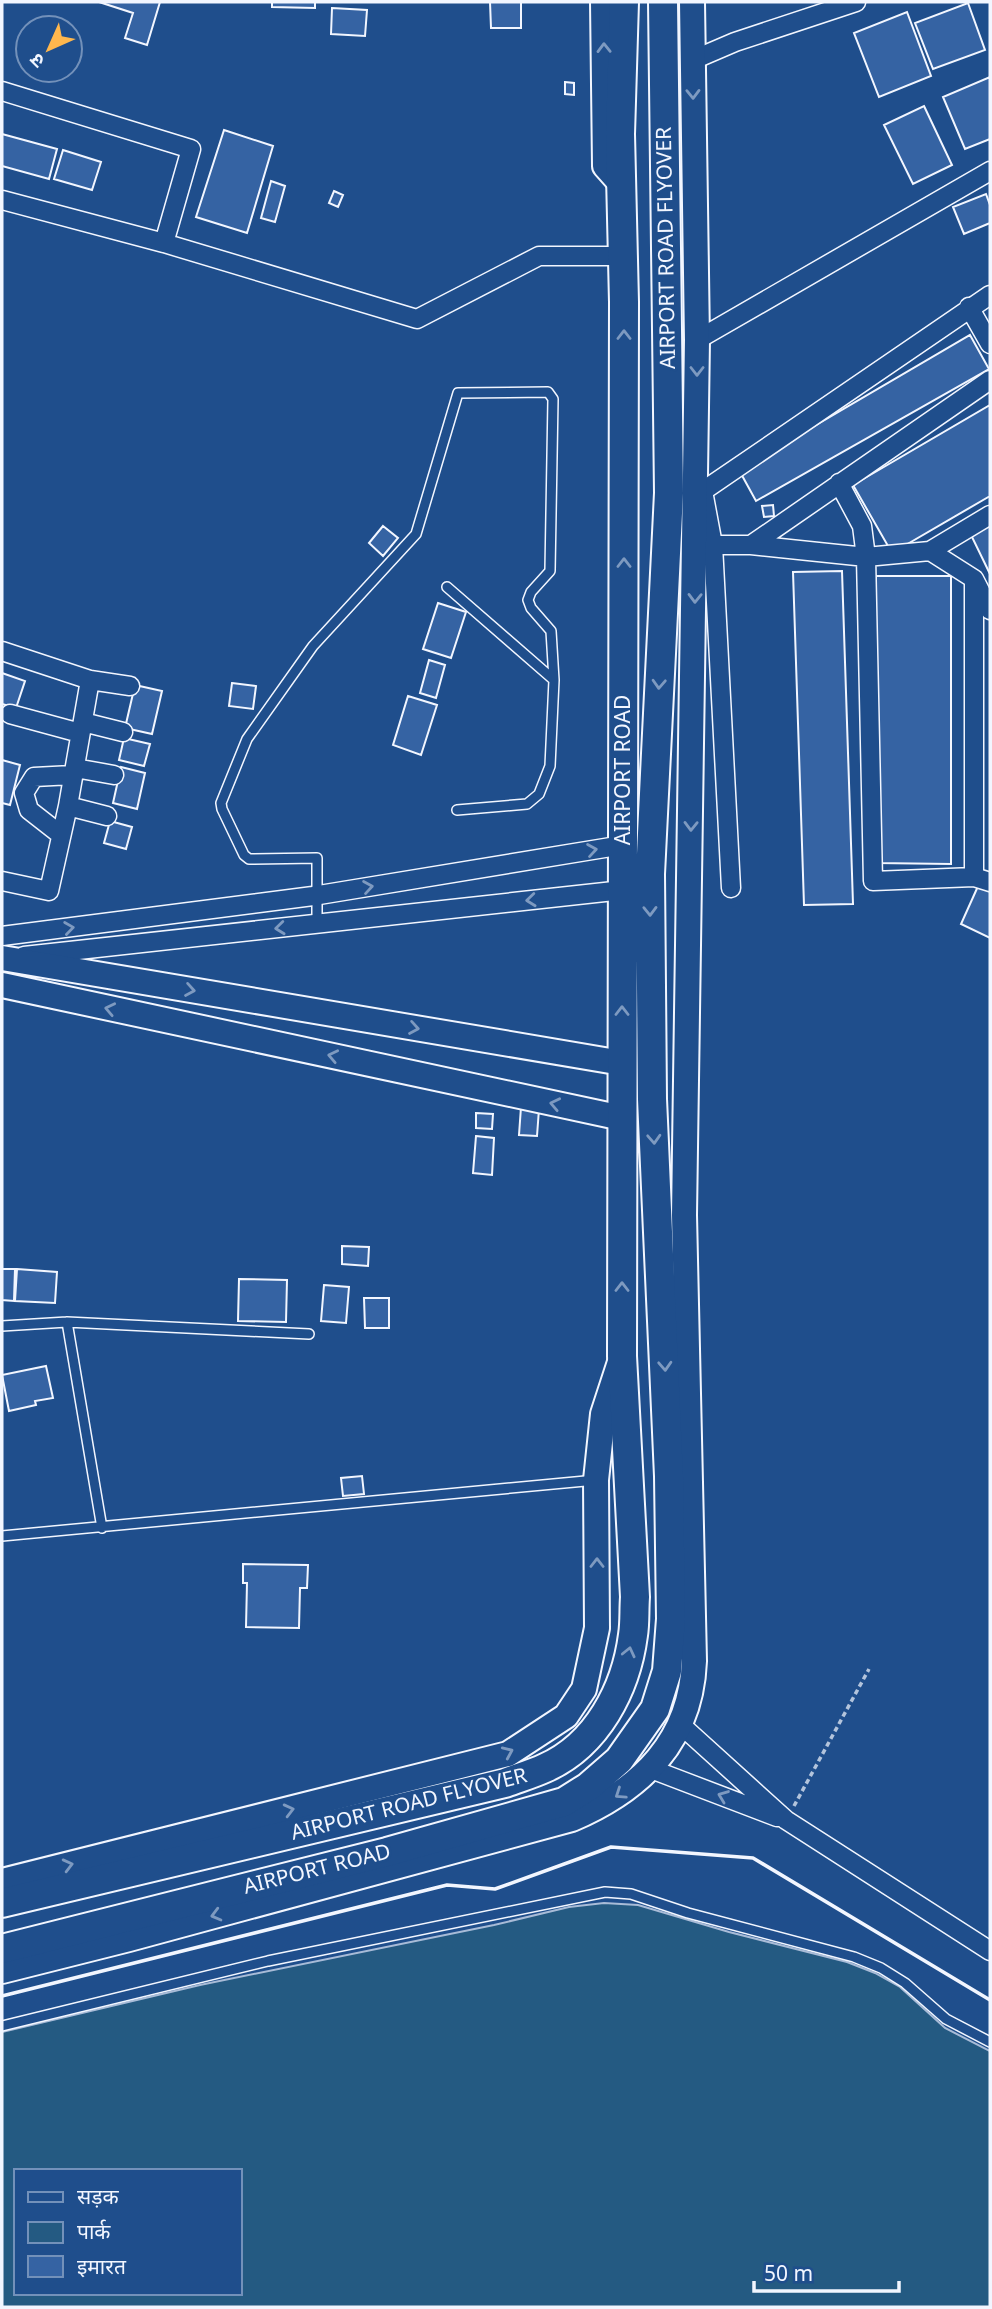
<svg xmlns="http://www.w3.org/2000/svg" width="992" height="2309" font-family="'Noto Sans','Noto Sans Devanagari',sans-serif">
<style>
.green{fill:#245a82;stroke:#a8bbd7;stroke-width:2;fill-rule:evenodd}
.building{fill:#3563a3;stroke:#f2f6ff;stroke-width:2}
.lines{fill:none;stroke-linecap:round;stroke-linejoin:round}
.lane-casing{stroke:#f2f6ff;stroke-width:12}
.street-casing{stroke:#f2f6ff;stroke-width:21}
.secondary-casing{stroke:#f2f6ff;stroke-width:28}
.primary-casing{stroke:#f2f6ff;stroke-width:32}
.path{stroke:#b3c4dc;stroke-width:3.5;stroke-dasharray:5 3.5;stroke-linecap:butt}
.lane{stroke:#1f4e8c;stroke-width:9}
.street{stroke:#1f4e8c;stroke-width:18}
.secondary{stroke:#1f4e8c;stroke-width:24}
.primary{stroke:#1f4e8c;stroke-width:28}
.wall{stroke:#f2f6ff;stroke-width:3.5}
.oneway{stroke:#7e9ac0}
.labels{text-anchor:middle;stroke-width:5;stroke-linejoin:round;paint-order:stroke}
.street-label{font-size:21px;fill:#f2f6ff;stroke:#1f4e8c}
</style>
<rect width="100%" height="100%" fill="#1f4e8c"/>
<path class="green" d="M604,1903L638,1905L729,1932L847,1962L875,1973L900,1987L945,2028L990,2051V2307H2V2032L200,1985L494,1925L569,1907ZM16,2171H240V2293H16Z"/>
<path class="building" d="M99,2H160L147,45L125,38L133,13Z
M272,2H315V8L272,7Z
M490,2H521V28H491Z
M968,3L985,50L933,69L915,23Z
M332,8L367,10L365,36L331,34Z
M907,12L931,76L879,97L854,33Z
M990,77V139L965,149L943,97Z
M565,82L574,83V95L565,94Z
M924,106L952,165L913,184L884,125Z
M224,130L273,146L247,233L196,217Z
M2,134L57,149L49,179L2,166Z
M63,150L101,162L92,190L54,179Z
M271,181L285,186L275,222L261,218Z
M334,191L343,195L338,207L329,203Z
M986,194L990,205V223L964,234L953,207Z
M970,335L989,369L756,501L739,470Z
M990,405V496L892,553L853,485Z
M773,505L774,516L764,517L762,506Z
M990,524V574L971,535Z
M383,526L398,538L383,556L369,543Z
M842,571L853,904L804,905L793,572Z
M876,576H951V864L876,863Z
M438,603L466,612L451,658L423,649Z
M429,660L445,665L436,698L420,693Z
M2,673L25,681L16,708L2,704Z
M232,683L256,686L253,709L229,706Z
M135,685L162,691L152,734L125,728Z
M408,696L437,705L421,755L393,745Z
M124,738L150,744L144,766L119,760Z
M2,760L20,765L10,805L2,803Z
M121,767L145,773L137,809L113,803Z
M110,821L132,827L126,849L104,843Z
M979,884L990,890V938L961,924Z
M521,1107L539,1109L537,1136L519,1135Z
M476,1113L493,1114L492,1129L476,1128Z
M476,1136L494,1138L492,1175L473,1173Z
M342,1246L369,1247L368,1266L342,1264Z
M2,1269H15L14,1301L2,1300Z
M17,1269L57,1272L55,1303L15,1301Z
M239,1279L287,1280L286,1322L238,1321Z
M324,1285L349,1287L346,1323L321,1321Z
M364,1298H389V1328H365Z
M46,1366L53,1398L35,1401L36,1405L9,1411L2,1375Z
M362,1476L364,1494L343,1496L341,1478Z
M243,1564L308,1565L307,1588H300L299,1628L246,1627L247,1583H243Z"/>
<g class="lines">
<defs>
<path id="lane" d="M447,587L554,680
M317,924V858L249,859L244,855L222,809L221,803L247,739L313,646L416,534L458,393L548,392L553,399L550,571L531,592L528,600L531,608L551,631L554,680L550,766L539,794L527,804L457,810
M67,1322L102,1528
M2,1326L67,1322L309,1334
M2,1536L596,1480
M2,2026L268,1961L605,1892L631,1894L688,1913L854,1957L881,1968L905,1983L946,2019L990,2042"/>
<path id="street" d="M693,60L735,42L856,2
M2,91L191,149L164,243
M2,200L164,243L417,319L539,256H623
M969,307L990,344
M697,340L990,171
M839,483L862,526L866,557L873,881L974,877L990,882
M703,491L713,545L731,888
M694,492L703,491L990,295
M713,545H751L866,557L930,551L990,515
M751,545L990,380
M930,551L974,579L990,610
M2,651L90,680L130,686
M10,714L80,733
M83,722L123,732
M75,768L114,775
M68,806L107,816
M61,835L29,810L24,793L34,777L72,775
M974,877V579
M2,881L49,891L68,806L90,680
M2,936L313,896L623,845
M24,956L623,890
M681,1725L786,1820L990,1951
M651,1769L777,1817"/>
<path id="secondary" d="M603,2L605,166L621,184
M2,958L622,1063
M2,985L622,1118
M2,1881L508,1754L566,1716L584,1689L597,1628L596,1480L603,1414L620,1362
M2,1971L129,1939L572,1819C642,1789 691,1741 694,1661L684,1215L697,340L692,2"/>
<path id="primary" d="M2,1903L505,1783C518,1778 532,1774 545,1768C597,1745 626,1689 633,1635C635,1623 634,1610 635,1597L622,1356L624,302L620,134L624,2
M2,1949L387,1852L564,1802L588,1787L619,1760L655,1709L667,1671L671,1619L669,1476L652,1099L650,874L669,493L663,2"/>
</defs>
<use href="#lane" class="lane-casing"/>
<use href="#street" class="street-casing"/>
<use href="#secondary" class="secondary-casing"/>
<use href="#primary" class="primary-casing"/>
<path class="path" d="M794,1806L869,1669"/>
<use href="#lane" class="lane"/>
<use href="#street" class="street"/>
<use href="#secondary" class="secondary"/>
<use href="#primary" class="primary"/>
<path class="wall" d="M2,1996L447,1885L495,1889L611,1847L753,1858L990,2000"/>
</g>
<defs><path id="oneway-chevron" d="M-2-3.5L2.5 0L-2 3.5" fill="none" stroke-width="1.6" stroke-linecap="round" stroke-linejoin="round" transform="scale(1.75)"/></defs>
<g class="oneway">
<use href="#oneway-chevron" transform="translate(604 48) rotate(-91)"/>
<use href="#oneway-chevron" transform="translate(693 94) rotate(89)"/>
<use href="#oneway-chevron" transform="translate(624 335) rotate(-90)"/>
<use href="#oneway-chevron" transform="translate(697 371) rotate(90)"/>
<use href="#oneway-chevron" transform="translate(624 563) rotate(-90)"/>
<use href="#oneway-chevron" transform="translate(695 598) rotate(91)"/>
<use href="#oneway-chevron" transform="translate(659 684) rotate(93)"/>
<use href="#oneway-chevron" transform="translate(691 826) rotate(91)"/>
<use href="#oneway-chevron" transform="translate(592 850) rotate(-9)"/>
<use href="#oneway-chevron" transform="translate(368 887) rotate(-9)"/>
<use href="#oneway-chevron" transform="translate(531 900) rotate(174)"/>
<use href="#oneway-chevron" transform="translate(650 911) rotate(89)"/>
<use href="#oneway-chevron" transform="translate(69 928) rotate(-8)"/>
<use href="#oneway-chevron" transform="translate(280 928) rotate(174)"/>
<use href="#oneway-chevron" transform="translate(190 990) rotate(10)"/>
<use href="#oneway-chevron" transform="translate(110 1009) rotate(-168)"/>
<use href="#oneway-chevron" transform="translate(622 1011) rotate(-90)"/>
<use href="#oneway-chevron" transform="translate(414 1028) rotate(10)"/>
<use href="#oneway-chevron" transform="translate(333 1056) rotate(-168)"/>
<use href="#oneway-chevron" transform="translate(555 1104) rotate(-168)"/>
<use href="#oneway-chevron" transform="translate(654 1139) rotate(87)"/>
<use href="#oneway-chevron" transform="translate(622 1287) rotate(-90)"/>
<use href="#oneway-chevron" transform="translate(665 1366) rotate(87)"/>
<use href="#oneway-chevron" transform="translate(597 1563) rotate(-90)"/>
<use href="#oneway-chevron" transform="translate(629 1652) rotate(-77)"/>
<use href="#oneway-chevron" transform="translate(508 1752) rotate(-24)"/>
<use href="#oneway-chevron" transform="translate(620 1794) rotate(146)"/>
<use href="#oneway-chevron" transform="translate(723 1796) rotate(-159)"/>
<use href="#oneway-chevron" transform="translate(289 1810) rotate(-14)"/>
<use href="#oneway-chevron" transform="translate(68 1865) rotate(-14)"/>
<use href="#oneway-chevron" transform="translate(216 1915) rotate(165)"/>
</g>
<g class="labels">
<g class="street-label">
<text transform="translate(666 248) rotate(-91)" y="7">AIRPORT ROAD FLYOVER</text>
<text transform="translate(623 770) rotate(-90)" y="7">AIRPORT ROAD</text>
<text transform="translate(409 1804) rotate(-14)" y="7">AIRPORT ROAD FLYOVER</text>
<text transform="translate(317 1869) rotate(-14)" y="7">AIRPORT ROAD</text>
</g>
</g>
<rect width="992" height="2309" fill="none" stroke="#f2f6ff" stroke-width="7"/>
<rect x="14" y="2169" width="228" height="126" fill="#1f4e8c" stroke="#7391ba" stroke-width="2"/>
<rect x="28" y="2192" width="35" height="10" fill="#1f4e8c" stroke="#7391ba" stroke-width="2"/>
<text x="77" y="2204" font-size="21" fill="#f2f6ff">सड़क</text>
<rect x="28" y="2222" width="35" height="21" fill="#245a82" stroke="#7391ba" stroke-width="2"/>
<text x="77" y="2239" font-size="21" fill="#f2f6ff">पार्क</text>
<rect x="28" y="2256" width="35" height="21" fill="#3563a3" stroke="#7391ba" stroke-width="2"/>
<text x="77" y="2274" font-size="21" fill="#f2f6ff">इमारत</text>
<g transform="translate(49 49) rotate(225)"><circle r="33" fill="#1f4e8c" stroke="#7391ba" stroke-width="2"/>
<path d="M0-5L12 26L0 18L-12 26Z" fill="#ffb74d"/>
<text y="-10" font-size="19" font-weight="bold" text-anchor="middle" fill="#f2f6ff">उ</text>
</g>
<path d="M754 2281v10h145v-10" fill="none" stroke="#f2f6ff" stroke-width="3.5"/>
<text x="764" y="2281" font-size="21" fill="#f2f6ff" stroke="#1f4e8c" stroke-width="5" paint-order="stroke">50 m</text>
</svg>
